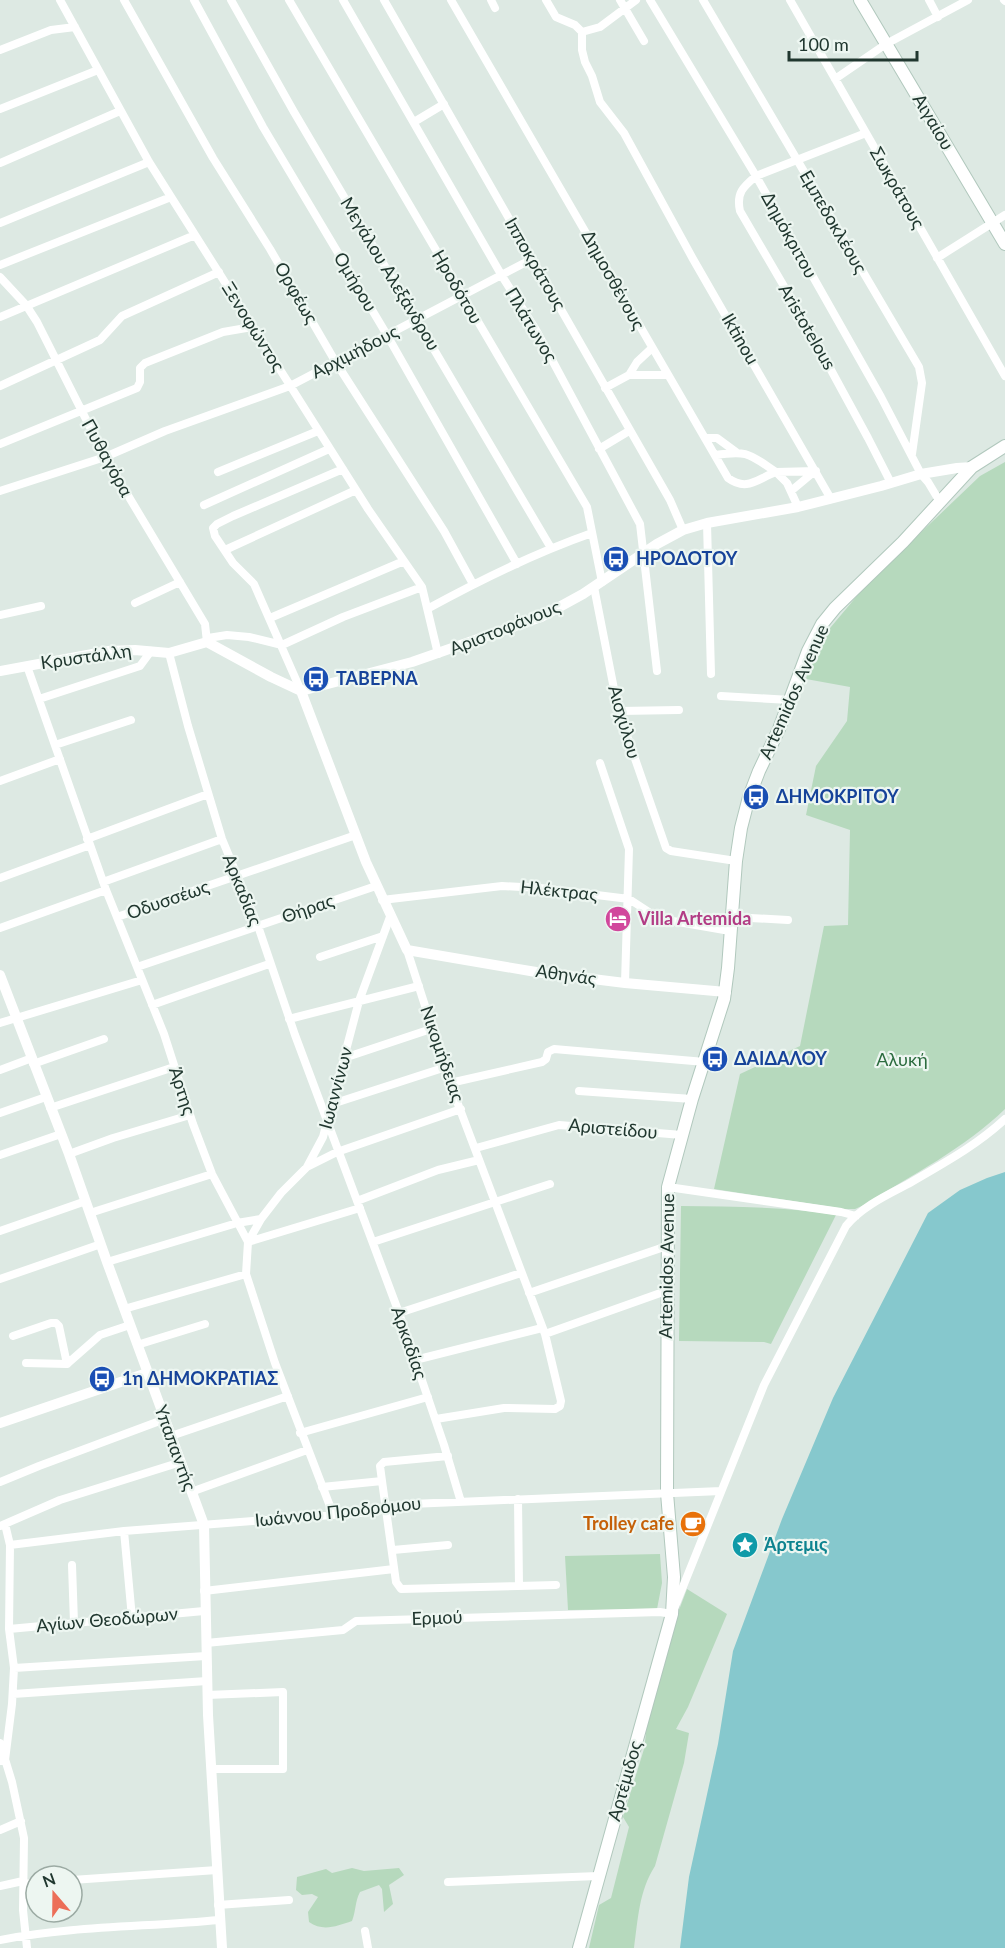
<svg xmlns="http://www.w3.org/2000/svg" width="1005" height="1948" font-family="Lato,sans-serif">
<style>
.green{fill:#b6d9bd}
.water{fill:#86c8cd}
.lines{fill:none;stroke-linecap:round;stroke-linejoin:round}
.secondary-casing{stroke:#b1c8bd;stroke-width:14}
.minor{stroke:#fff;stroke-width:8}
.tertiary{stroke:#fff;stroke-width:10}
.secondary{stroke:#fff;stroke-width:12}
.labels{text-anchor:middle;stroke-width:4.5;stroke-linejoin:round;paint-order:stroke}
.street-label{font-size:18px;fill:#20372f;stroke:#edf6f1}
.transit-label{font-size:18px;font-weight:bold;fill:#164399;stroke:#edf6f1;text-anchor:start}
.hotel-label{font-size:18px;font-weight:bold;fill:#b23c85;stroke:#edf6f1;text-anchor:start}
.park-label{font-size:18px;fill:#2c6c3f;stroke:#edf6f1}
.food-label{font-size:18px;font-weight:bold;fill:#c56008;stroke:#edf6f1;text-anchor:end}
.culture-label{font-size:18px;font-weight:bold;fill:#0d838f;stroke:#edf6f1;text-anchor:start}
</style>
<rect width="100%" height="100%" fill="#dde9e3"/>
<path class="green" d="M1005,462V1109C965,1148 912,1175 864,1205L855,1209H845L714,1189L740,1074L800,1046L824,926L848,925L850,830L806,815L816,766L847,721L850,687L806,679L815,646L867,584L980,476Z
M681,1206C733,1207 785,1206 836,1215L771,1344L764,1342L679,1341Z
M660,1554L662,1583L657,1609L568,1610L565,1556Z
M687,1589L727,1614L688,1707L676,1729L689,1733L684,1763L655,1866C639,1891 638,1919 634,1948H589L599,1905L611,1898L629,1827L623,1817L644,1749L647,1725L666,1644Z
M352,1868L364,1871L399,1868L404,1875L389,1885L393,1904L384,1912L382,1889L379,1885L360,1892C355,1901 356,1911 352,1921C337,1926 323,1932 309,1922L308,1912L318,1897L312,1894L302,1895L296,1890L297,1877L326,1869L332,1873Z"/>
<path class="water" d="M1005,1172V1948H680L689,1877L718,1744L733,1651L782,1519L833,1398L928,1213L960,1190L987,1178Z"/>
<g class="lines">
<defs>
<path id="secondary" d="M860,0L1005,244
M579,1948L672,1614L674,1577L667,1493L668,1187L692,1099L724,999L728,968L736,861L741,828L749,797L759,771L779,729L808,651L822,624L835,608L903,542L972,467L1005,446"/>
</defs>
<use href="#secondary" class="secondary-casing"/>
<path class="minor" d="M60,0L149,162L368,509L422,587L438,654
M124,0L213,158L270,249L335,361L444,531L473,584
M194,0L263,127L387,335L517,564
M231,0L294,112L551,548
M289,0L587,507L602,582
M343,0L502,276L536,330L640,524L657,671
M384,0L670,500L683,530
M451,0L728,478C747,492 757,479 776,472L787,483L798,507
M491,0L495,8
M546,0L556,17L575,25L582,32L600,27L636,0
M620,0L644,41
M650,0L756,176L881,397L921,474L928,482L940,502
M703,0L919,367L922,383L912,454
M790,0L1005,376
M929,0L938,17
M1004,0L1005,1
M582,32V50L585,62L592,76L600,102L624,133L693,259L831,499
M0,50L51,30L75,27
M835,79L886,44L968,0
M0,109L98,70
M414,122L444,104
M866,133L756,176C743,187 736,193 740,211L806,324L868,438L891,483
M0,163L120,111
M0,223L149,162
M937,258L1005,215
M0,265L171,197
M0,277L26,305L37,322L105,457L205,624L207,642
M0,317L195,235
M629,375L637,362L652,348
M0,386L100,340L122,316L219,272
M605,388L629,375H668
M705,438H717L736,452
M0,444L137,388L140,382V368L145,363L223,332L252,327
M599,449L629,431
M715,455C749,450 749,454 776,472L816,471
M218,472L318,431
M0,491L105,457L165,431L290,386L532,259
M791,491L815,471
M204,505L329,449
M707,523L711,674
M225,550L356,490
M594,587L614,689L624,727L666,848L671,851L736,861
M135,603L180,582
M429,608C482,579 535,553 592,533
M0,615L41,606
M270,618L404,561
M208,638L227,635L249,637L282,645L343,617L422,587
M169,653L188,726L222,839L258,926L295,1035L399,1313L444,1445L461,1502
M27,666L106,890L164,1034L193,1124L212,1174L248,1242L246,1274L275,1363L333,1514
M301,691L254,584L233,563L215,536L213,528L217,524L233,516L343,469
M721,696L790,700
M39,699L140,666L151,651
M620,711L679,710
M55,745L131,720
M600,763L629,849L625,983
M0,781L60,759
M87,839L208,794
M0,878L90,845
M103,882L222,839
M382,900L502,886L540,888L629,899L652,914L667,920L730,931
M117,917L356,835
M732,917L788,920
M0,928L106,890
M407,950L450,1083L545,1334L561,1401L560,1406L555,1409L504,1408L436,1419
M320,957L383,936
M137,967L376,886
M152,1005L269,964
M289,1019L419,986
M0,1023L142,980
M344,1058L434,1028
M33,1064L104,1039
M0,1070L32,1058
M450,1083L542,1062L546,1059L548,1052L554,1049L705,1062
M579,1091L692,1099
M332,1104L446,1067
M50,1108L174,1067
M0,1113L46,1097
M476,1148L559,1125L682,1135
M69,1154L113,1138L190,1115
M0,1155L61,1134
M307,1167L337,1152L461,1109
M668,1187L841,1212L856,1216
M357,1201L438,1170L479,1160
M90,1213L212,1174
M0,1231L86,1201
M248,1242L360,1208
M248,1242L261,1219
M373,1242L550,1184
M107,1262L237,1223L261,1219L281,1193L307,1167L323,1137L359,1001L390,917
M0,1279L101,1244
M529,1293L667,1246
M124,1309L246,1274
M399,1313L521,1273
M545,1334L666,1291
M13,1336L51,1323H56L59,1326L67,1364
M137,1345L205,1324
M415,1360L542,1328
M26,1363L67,1364L100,1335L130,1325
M300,1433L428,1397
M171,1436L288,1396
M382,1481L396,1582L401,1589L556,1585
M0,1482L39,1466L165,1419
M322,1487L382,1481L380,1466L384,1462L448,1456
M191,1492L307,1450
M518,1499L519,1586
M0,1526L60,1500L181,1462
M124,1531L132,1618
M10,1545L124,1531L371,1512L411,1504L721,1491
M393,1550L448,1545
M72,1565L74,1623
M204,1591L394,1569
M9,1629L204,1611
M206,1643L343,1630L356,1621L660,1612L672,1614L764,1385L846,1226C861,1207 887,1195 908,1184C942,1164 976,1146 1005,1119
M14,1668L206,1656
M13,1694L207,1681
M207,1695L283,1692V1769H211
M0,1743L12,1782L24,1838L23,1910L27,1948
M0,1761L5,1760L12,1704L14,1668L9,1629L10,1545L5,1524
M0,1830L21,1821
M72,1880L217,1870
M448,1882L598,1876
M23,1884L36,1883
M0,1886L23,1881
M218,1905L289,1900
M365,1931L368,1948
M0,1940C72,1926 146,1927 219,1920"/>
<path class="tertiary" d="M0,671L109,651L135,650L169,653L207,642L271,677L301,691L412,662L541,617L583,594L657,544L683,530L707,523L798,507L881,486L921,474L957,468L972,467
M301,691L366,862L407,950L536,972L625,983L726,992
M0,975L69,1154L107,1262L204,1525L208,1715L222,1948
M0,1423L147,1373"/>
<use href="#secondary" class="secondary"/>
</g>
<defs>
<symbol id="bus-disc" viewBox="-11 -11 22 22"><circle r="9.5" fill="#1a4fb4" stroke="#edf6f1"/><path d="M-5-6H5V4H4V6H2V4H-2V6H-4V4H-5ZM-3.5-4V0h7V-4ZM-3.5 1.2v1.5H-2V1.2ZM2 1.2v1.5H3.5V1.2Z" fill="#fff"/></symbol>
<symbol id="hotel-disc" viewBox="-11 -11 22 22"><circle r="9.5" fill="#d1479c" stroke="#edf6f1"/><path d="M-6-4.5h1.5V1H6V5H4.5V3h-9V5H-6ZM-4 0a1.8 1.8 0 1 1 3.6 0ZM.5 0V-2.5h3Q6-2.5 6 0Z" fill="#fff"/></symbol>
<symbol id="cafe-disc" viewBox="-11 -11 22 22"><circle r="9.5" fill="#e8710a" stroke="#edf6f1"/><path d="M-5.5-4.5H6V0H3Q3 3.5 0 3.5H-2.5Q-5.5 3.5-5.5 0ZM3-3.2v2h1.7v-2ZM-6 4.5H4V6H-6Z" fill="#fff"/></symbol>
<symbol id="sight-disc" viewBox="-11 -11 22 22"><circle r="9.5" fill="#0f9aa8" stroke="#edf6f1"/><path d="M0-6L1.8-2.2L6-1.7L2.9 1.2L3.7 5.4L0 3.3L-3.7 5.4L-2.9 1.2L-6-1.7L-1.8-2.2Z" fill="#fff"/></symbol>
</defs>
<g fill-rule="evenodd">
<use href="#bus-disc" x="601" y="544" width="30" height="30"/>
<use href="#bus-disc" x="301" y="664" width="30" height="30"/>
<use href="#bus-disc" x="741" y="782" width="30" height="30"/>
<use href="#hotel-disc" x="603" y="904" width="30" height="30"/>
<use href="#bus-disc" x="700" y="1044" width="30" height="30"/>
<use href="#bus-disc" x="87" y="1364" width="30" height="30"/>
<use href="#cafe-disc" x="678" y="1509" width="30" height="30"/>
<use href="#sight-disc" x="730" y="1530" width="30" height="30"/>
</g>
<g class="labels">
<g class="street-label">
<text transform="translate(933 122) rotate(59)" y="6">Αιγαίου</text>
<text transform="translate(897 188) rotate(60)" y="6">Σωκράτους</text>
<text transform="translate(833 222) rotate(60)" y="6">Εμπεδοκλέους</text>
<text transform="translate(789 235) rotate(61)" y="6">Δημόκριτου</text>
<text transform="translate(535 264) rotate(60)" y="6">Ιπποκράτους</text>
<text transform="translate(390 274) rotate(59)" y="6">Μεγάλου Αλεξάνδρου</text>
<text transform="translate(613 280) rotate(61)" y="6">Δημοσθένους</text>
<text transform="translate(355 282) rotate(59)" y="6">Ομήρου</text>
<text transform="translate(457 287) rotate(60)" y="6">Ηροδότου</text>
<text transform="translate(296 293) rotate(60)" y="6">Ορφέως</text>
<text transform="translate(531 325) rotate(59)" y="6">Πλάτωνος</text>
<text transform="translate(253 327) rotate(58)" y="6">Ξενοφώντος</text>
<text transform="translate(807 327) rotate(60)" y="6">Aristotelous</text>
<text transform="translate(740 339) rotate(60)" y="6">Iktinou</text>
<text transform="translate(355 352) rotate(-27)" y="6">Αρχιμήδους</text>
<text transform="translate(107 458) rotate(61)" y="6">Πυθαγόρα</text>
<text transform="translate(505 628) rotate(-22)" y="6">Αριστοφάνους</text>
<text transform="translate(86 657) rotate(-8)" y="6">Κρυστάλλη</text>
<text transform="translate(794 692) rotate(-66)" y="6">Artemidos Avenue</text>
<text transform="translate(624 722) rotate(74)" y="6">Αισχύλου</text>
<text transform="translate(242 890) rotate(68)" y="6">Αρκαδίας</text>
<text transform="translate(559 891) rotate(6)" y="6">Ηλέκτρας</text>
<text transform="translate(168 900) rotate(-19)" y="6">Οδυσσέως</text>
<text transform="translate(308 909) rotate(-19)" y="6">Θήρας</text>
<text transform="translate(566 975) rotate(8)" y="6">Αθηνάς</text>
<text transform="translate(442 1054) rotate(71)" y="6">Νικομήδειας</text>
<text transform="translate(336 1088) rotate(-75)" y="6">Ιωαννίνων</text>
<text transform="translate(182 1091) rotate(72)" y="6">Άρτης</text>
<text transform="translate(613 1129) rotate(5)" y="6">Αριστείδου</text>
<text transform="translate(667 1266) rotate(-89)" y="6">Artemidos Avenue</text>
<text transform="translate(409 1343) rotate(71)" y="6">Αρκαδίας</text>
<text transform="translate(175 1448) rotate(70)" y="6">Υπαπαντής</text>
<text transform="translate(338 1512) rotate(-6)" y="6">Ιωάννου Προδρόμου</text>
<text transform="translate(437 1618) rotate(-2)" y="6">Ερμού</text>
<text transform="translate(107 1620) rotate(-5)" y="6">Αγίων Θεοδώρων</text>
<text transform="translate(625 1781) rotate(-74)" y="6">Αρτέμιδος</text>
</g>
<g class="transit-label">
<text x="636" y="565">ΗΡΟΔΟΤΟΥ</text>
<text x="336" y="685">ΤΑΒΕΡΝΑ</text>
<text x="776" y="803">ΔΗΜΟΚΡΙΤΟΥ</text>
<text x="734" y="1065">ΔΑΙΔΑΛΟΥ</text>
<text x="122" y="1385">1η ΔΗΜΟΚΡΑΤΙΑΣ</text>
</g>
<g class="hotel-label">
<text x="638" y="925">Villa Artemida</text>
</g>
<g class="park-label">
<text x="902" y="1066">Αλυκή</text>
</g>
<g class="food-label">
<text x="674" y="1530">Trolley cafe</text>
</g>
<g class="culture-label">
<text x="764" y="1551">Άρτεμις</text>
</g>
</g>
<g transform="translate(54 1894) rotate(340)"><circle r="28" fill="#edf6f1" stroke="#9baaa3" stroke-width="1.5"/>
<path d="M0-4.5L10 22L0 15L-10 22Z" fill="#ec6e58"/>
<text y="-9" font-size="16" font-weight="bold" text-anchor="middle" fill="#20372f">N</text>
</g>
<path d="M789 51v9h128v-9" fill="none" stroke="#20372f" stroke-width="3"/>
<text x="798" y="51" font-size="18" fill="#20372f" stroke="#edf6f1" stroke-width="4.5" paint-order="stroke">100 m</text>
</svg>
